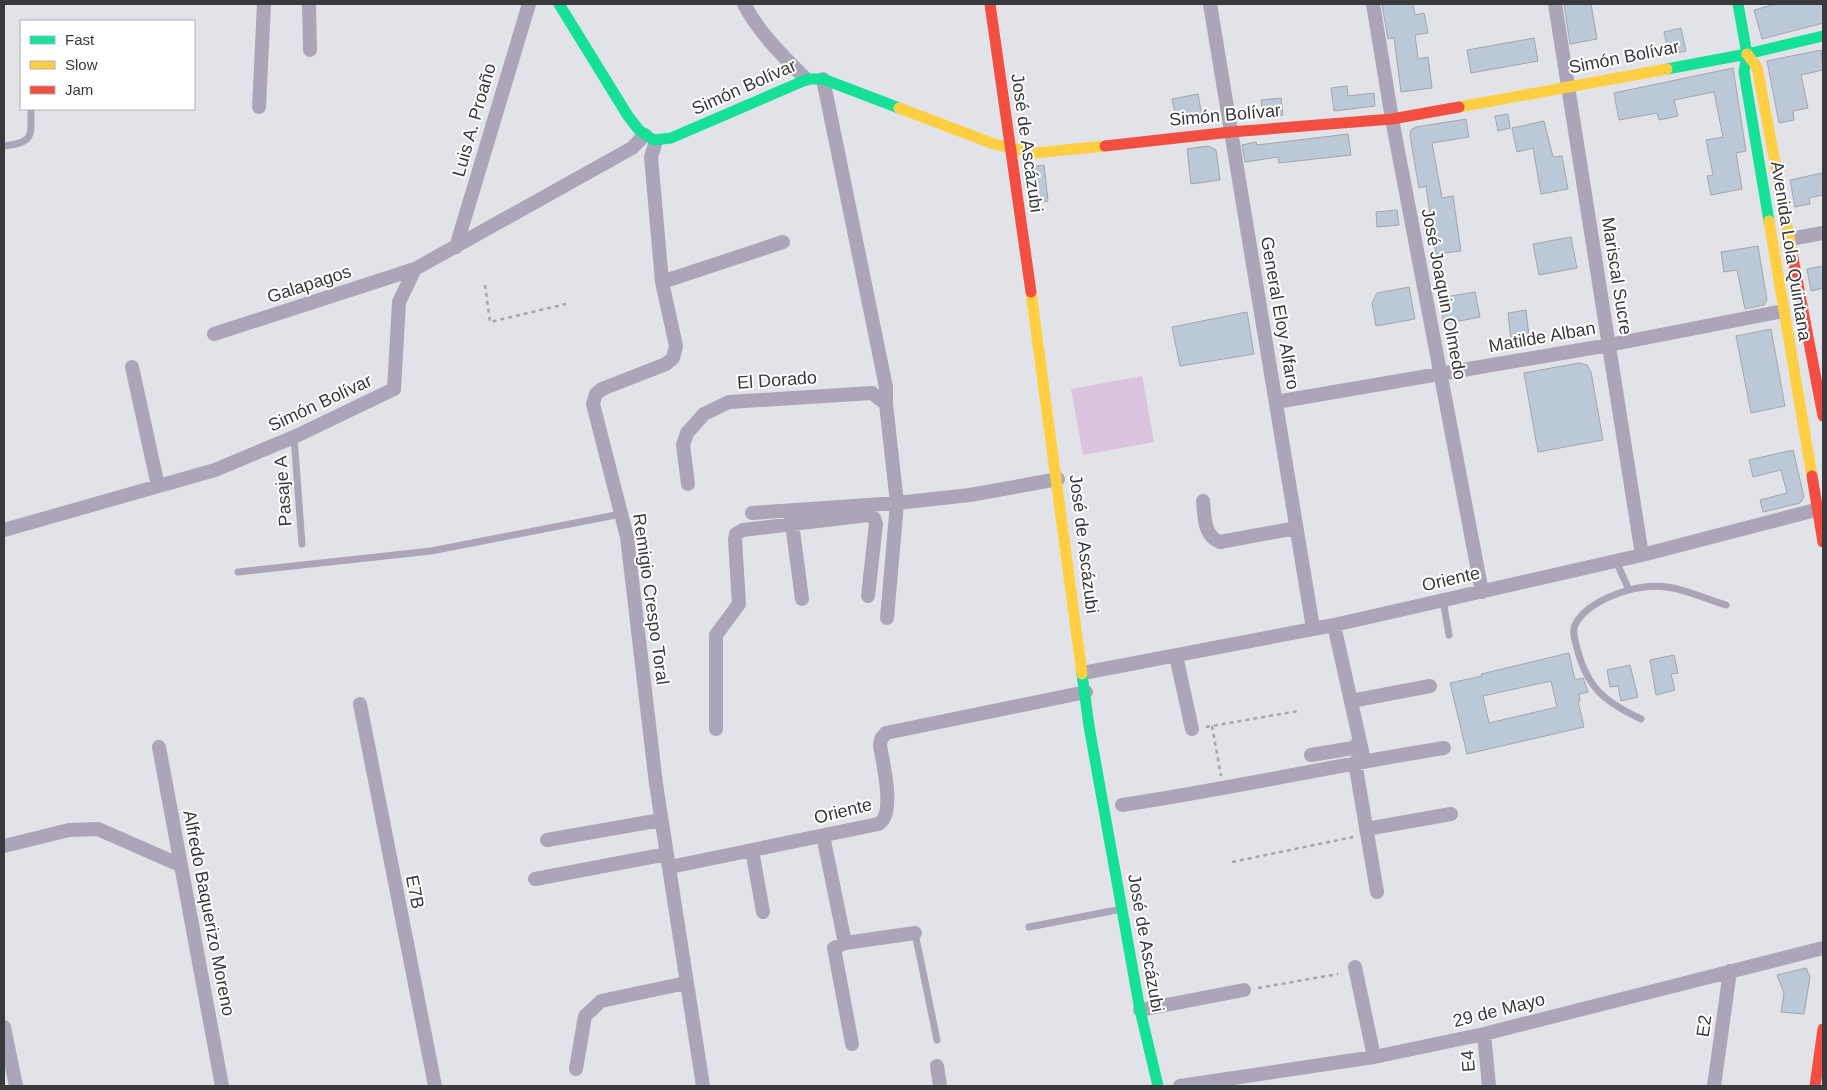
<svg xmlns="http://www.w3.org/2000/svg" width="1827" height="1090" font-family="Arial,sans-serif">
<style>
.green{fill:#dbc3df}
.building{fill:#bac8d8;stroke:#a4a5a9;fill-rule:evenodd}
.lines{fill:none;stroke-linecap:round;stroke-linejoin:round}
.path{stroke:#a6a3ae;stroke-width:2.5;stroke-dasharray:4 4;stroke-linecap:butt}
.lane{stroke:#aba5b7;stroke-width:7}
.street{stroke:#aba5b7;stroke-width:14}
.fast{stroke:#16e098;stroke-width:11}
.slow{stroke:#ffcf43;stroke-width:11}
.jam{stroke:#f24e42;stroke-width:11}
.labels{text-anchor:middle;stroke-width:4;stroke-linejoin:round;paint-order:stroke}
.street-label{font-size:18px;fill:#393a3e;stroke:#fff}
</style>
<rect width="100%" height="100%" fill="#e2e3e8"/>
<path class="green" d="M1142,376L1154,442L1083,455L1071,389Z"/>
<path class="building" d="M1382,4H1413L1415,15L1424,13L1428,33L1415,35L1418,59L1428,57L1432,88L1401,92L1394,38L1388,39Z
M1564,4H1591L1597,39L1570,44Z
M1776,4H1823V23L1762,39L1754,10Z
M1681,28L1686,51L1669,55L1664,32Z
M1534,38L1538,61L1471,73L1467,50Z
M1821,50L1823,70L1801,75L1808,108L1793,111L1794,120L1779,123L1767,61Z
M1733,68L1746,151L1736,153L1742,189L1711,195L1707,176L1713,175L1706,140L1723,137L1714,92L1674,100L1678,116L1659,120L1657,113L1619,120L1614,93Z
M1347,86L1348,96L1374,93L1375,106L1334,111L1331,88Z
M1198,94L1203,122L1178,126L1172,99Z
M1281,98L1283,115L1263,117L1261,100Z
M1508,114L1510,128L1498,131L1495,116Z
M1466,119L1469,137L1432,143L1442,198L1453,196L1461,251L1436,254L1426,186L1419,188L1410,136L1411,130L1416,127Z
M1544,121L1553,157L1562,156L1568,189L1541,194L1533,148L1517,152L1512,128Z
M1348,134L1351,155L1279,163L1278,157L1245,162L1242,145L1256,142L1257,145Z
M1208,146L1216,150L1220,180L1191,184L1187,149Z
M1044,165L1048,201L1030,204L1025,172L1029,167Z
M1822,173L1823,195L1809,198L1810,204L1795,207L1790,180Z
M1397,210L1399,225L1377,227L1376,212Z
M1571,237L1577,268L1539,275L1533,244Z
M1758,246L1767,300L1764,305L1745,309L1737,270L1724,272L1721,252Z
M1823,266V288L1811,291L1807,269Z
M1409,287L1415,319L1376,326L1372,303L1377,293Z
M1475,292L1480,317L1444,324L1439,298Z
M1526,310L1530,345L1512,348L1508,313Z
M1247,312L1254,354L1180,366L1172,327Z
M1771,329L1785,406L1751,413L1736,336Z
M1579,363L1587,365L1591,372L1603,440L1538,452L1524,373Z
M1793,450L1804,497L1800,503L1763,512L1760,500L1787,493L1781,470L1753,477L1749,460Z
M1569,653L1575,680L1583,678L1588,692L1579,694L1580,701H1578L1584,727L1467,754L1450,683L1482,676L1481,674ZM1551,681L1557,707L1489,723L1483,696Z
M1674,655L1678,673L1671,674L1675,690L1656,695L1650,660Z
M1630,665L1638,697L1621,701L1618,686L1610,687L1607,670Z
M1806,968L1810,977L1804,1014L1781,1012L1784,993L1777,975Z"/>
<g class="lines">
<path class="path" d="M485,285L490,322L566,304
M1212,726L1221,776
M1206,727L1298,711
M1232,862L1353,837
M1258,988L1338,974"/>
<path class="lane" d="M4,146C34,142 31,137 31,109
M294,437L302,544
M1616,561L1629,590C1611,595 1584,606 1575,625C1572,631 1575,641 1577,648C1587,688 1605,702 1641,719
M238,572L431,551L621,514
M1629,590C1668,579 1690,594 1726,605
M1443,600L1449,635
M1029,927L1122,909
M915,933L937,1040"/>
<path class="street" d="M309,4L310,50
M744,4C759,33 782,55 806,79
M1210,4L1313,628
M1373,4L1392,119L1482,592
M1555,4L1642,555
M823,79L886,387V404
M259,107L264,4
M656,141L651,157L662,282L676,346L673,358L666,364L602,389L596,394L593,404L627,537L656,784L703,1086
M1790,239L1823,233
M456,247L529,4
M662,282L783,242
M214,334L415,269
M132,367L158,486
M1276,402L1609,345L1783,311
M688,484L683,445L687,433L704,414L729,402L872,393L886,404L897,503L887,618
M1203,501C1205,517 1203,535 1220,542L1296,528
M752,513L897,503L970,495L1058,479
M791,516L802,599
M4,530L215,470L294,437L394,389L399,302L415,269L632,148L645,135
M1334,625L1364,760
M1176,656L1192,729
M1083,673L1334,625L1642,555L1823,508
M1351,701L1430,686
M360,704L435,1086
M716,729V635L739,604L735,540L736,534L743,530L868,515L874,518L876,524L868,596
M159,747L222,1086
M1311,755L1353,748L1359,742
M1355,762L1377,892
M1122,805C1230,789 1336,765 1444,748
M1366,829L1451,814
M823,836L845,943
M547,840L661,820
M4,846L69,830L98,829L180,865
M752,850L763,912
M670,867L878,824C896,816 883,763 880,746L881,739L886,733L1086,692
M535,879L667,854
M1355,967L1374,1057
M1140,1010L1244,990
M4,1027L16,1086
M1484,1034L1489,1086
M852,1044L834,948L845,943L915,933
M937,1066L940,1086
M576,1069L585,1016L601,1001L686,983
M1180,1086L1374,1057L1484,1034L1823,948
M1714,1086L1730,971"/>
<path class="fast" d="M559,4L628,116L639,130L654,140L671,138L808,79H823L899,108
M1738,4L1747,54L1744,72L1769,221
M1667,69L1747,54L1823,36
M1082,674L1089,726L1140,1010L1158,1086"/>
<path class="slow" d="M1747,54L1757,67L1793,258
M1459,107L1667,69
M899,108L994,144L1035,153L1105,146
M1769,221L1812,476
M1031,292L1082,674"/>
<path class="jam" d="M990,4L1031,292
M1105,146L1231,132L1392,119L1459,107
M1793,258L1823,416
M1812,476L1823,542
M1815,1086L1823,1029"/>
</g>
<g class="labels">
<g class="street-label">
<text transform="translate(1624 57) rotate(-11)" y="6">Simón Bolívar</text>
<text transform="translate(744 87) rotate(-24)" y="6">Simón Bolívar</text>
<text transform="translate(1225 115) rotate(-5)" y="6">Simón Bolívar</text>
<text transform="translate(474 120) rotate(-74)" y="6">Luis A. Proaño</text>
<text transform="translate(1027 143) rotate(82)" y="6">José de Ascázubi</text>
<text transform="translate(1791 251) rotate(81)" y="6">Avenida Lola Quintana</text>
<text transform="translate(1617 276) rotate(81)" y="6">Mariscal Sucre</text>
<text transform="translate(309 284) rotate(-18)" y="6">Galapagos</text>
<text transform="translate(1444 294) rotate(79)" y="6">José Joaquin Olmedo</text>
<text transform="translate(1280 313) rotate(80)" y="6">General Eloy Alfaro</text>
<text transform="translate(1542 337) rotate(-10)" y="6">Matilde Alban</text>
<text transform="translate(777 380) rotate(-4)" y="6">El Dorado</text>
<text transform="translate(320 403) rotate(-25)" y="6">Simón Bolívar</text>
<text transform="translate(283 491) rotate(-94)" y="6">Pasaje A</text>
<text transform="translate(1084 544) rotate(83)" y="6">José de Ascázubi</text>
<text transform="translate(1451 579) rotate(-13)" y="6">Oriente</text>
<text transform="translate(651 599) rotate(82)" y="6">Remigio Crespo Toral</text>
<text transform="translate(843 811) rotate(-14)" y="6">Oriente</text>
<text transform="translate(415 892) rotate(79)" y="6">E7B</text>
<text transform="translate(209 913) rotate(79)" y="6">Alfredo Baquerizo Moreno</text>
<text transform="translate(1146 943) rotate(80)" y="6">José de Ascázubi</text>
<text transform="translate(1499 1010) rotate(-14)" y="6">29 de Mayo</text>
<text transform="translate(1704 1026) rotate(-82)" y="6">E2</text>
<text transform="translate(1468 1061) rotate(-95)" y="6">E4</text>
</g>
</g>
<rect width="1827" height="1090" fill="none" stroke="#393a3e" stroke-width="10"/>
<rect x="20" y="20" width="175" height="90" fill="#ffffff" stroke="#b0b0b2"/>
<rect x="30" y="36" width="25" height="8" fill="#16e098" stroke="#b0b0b2"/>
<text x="65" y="45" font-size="15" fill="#393a3e">Fast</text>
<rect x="30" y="61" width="25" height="8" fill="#ffcf43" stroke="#b0b0b2"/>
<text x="65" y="70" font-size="15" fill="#393a3e">Slow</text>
<rect x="30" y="86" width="25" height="8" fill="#f24e42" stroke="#b0b0b2"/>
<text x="65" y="95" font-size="15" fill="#393a3e">Jam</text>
</svg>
